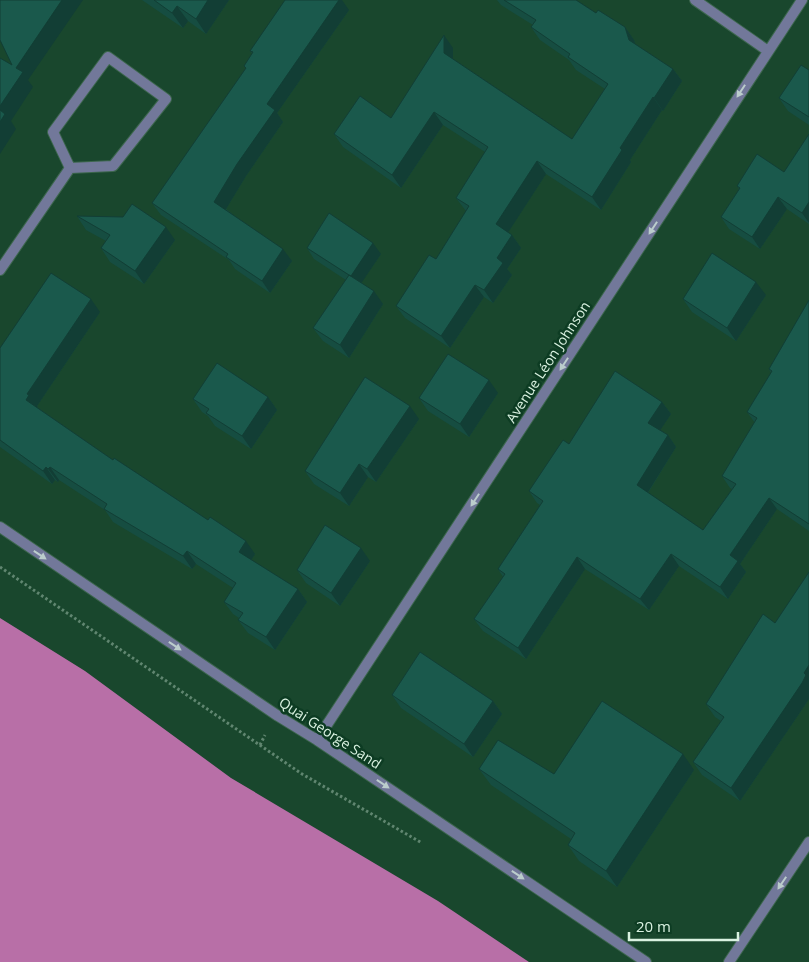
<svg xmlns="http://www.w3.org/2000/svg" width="809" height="962" font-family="'Open Sans',sans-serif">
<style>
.water{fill:#b86fa7}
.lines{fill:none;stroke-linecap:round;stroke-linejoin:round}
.minor-casing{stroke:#3c664d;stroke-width:12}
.path{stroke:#608670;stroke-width:3;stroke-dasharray:2.5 2.5;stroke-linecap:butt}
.minor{stroke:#72789a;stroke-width:10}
.wall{fill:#164d41}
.shaded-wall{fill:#123e35}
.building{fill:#1a594c;stroke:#123e35}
.oneway{fill:#bbcdcc}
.labels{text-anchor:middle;stroke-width:5;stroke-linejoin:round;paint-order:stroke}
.street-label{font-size:14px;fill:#daf2e1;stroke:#0d3c23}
</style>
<rect width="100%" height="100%" fill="#19472d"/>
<path class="water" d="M0,618L85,671L231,778L438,901L529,962H0Z"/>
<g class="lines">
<defs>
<path id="minor" d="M695,0L768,51
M108,57L166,99L113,166L70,168L53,132Z
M0,270L70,168
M0,527L278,716L317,740L646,962
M317,740L802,0
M729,962L809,842"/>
</defs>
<use href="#minor" class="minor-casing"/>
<path class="path" d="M0,567L302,774L422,843
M260,745L265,735"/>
<use href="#minor" class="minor"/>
</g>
<path class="wall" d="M142,0H229L206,34L188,21L183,28Z
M497,0H576L596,13L625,27L634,40L635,44L673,69L682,81L663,111L662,110L630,160L631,162L601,210L546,174L508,232L512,235L521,248L507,269L512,275L493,303L484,297L450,348L405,318L396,306L436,259L466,211L456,198L485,152L443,125L401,188L343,147L334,134L391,118L453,48V59L572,139L605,89L576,70L569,60L540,40L531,27L533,25L501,5Z
M349,10L277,113L283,122L246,176L226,209L292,261L270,293L235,269L229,260L161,215L152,203L246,69L244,66L253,54L250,51Z
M809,70V125L788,111L779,98Z
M809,134V224L787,209L760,249L729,229L721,217L739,189L737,186L784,172Z
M77,216L175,240L144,284L110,262L101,248L106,241L86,230Z
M307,248L381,254L361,283L383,304L349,358L323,341L313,328L346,280L314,259Z
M766,295L736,341L692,312L683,299Z
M809,300V531L777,509L740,564L746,572L728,599L679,566L649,610L585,569L526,659L483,631L474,619L503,577L498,569L540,505L537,503L529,491L569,444L662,402L671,414L660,430L668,435L676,447L648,493L703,530L732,489L730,488L722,476L755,423L747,412L771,373L769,369Z
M100,312L37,406L38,408L113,460L255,554L251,560L298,589L307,602L275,650L248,633L238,620L239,618L233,614L224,602L233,588L196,564L192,569L113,522L105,510L59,480L58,482L55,480L52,484L0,447V348Z
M498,393L469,437L428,411L419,398Z
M268,397L277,410L251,449L215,426L208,416L202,412L193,399Z
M419,419L376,482L368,477L349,506L314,484L305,471Z
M370,561L340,606L306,583L297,570Z
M809,572V699L740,801L702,775L693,762L721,721L715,717L706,704L775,623Z
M392,695L493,701L502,714L473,757L401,708Z
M479,769L554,774L694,770L617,887L579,861L568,845L571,839L491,785Z"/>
<path class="shaded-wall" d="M62,0H83L28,80L33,87L11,121L16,129L0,154V106L16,68Z
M208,0H229L206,34L196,19Z
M339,0H342L349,10L277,113L283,122L246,176L223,214L214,202L267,104Z
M177,6L188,21L183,28L172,13Z
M625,27L634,40L638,53L629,40Z
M444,35L453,48V66L444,53Z
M673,69L682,81L663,111L654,98Z
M653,97L662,110L630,160L631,162L601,210L592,197L620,148Z
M434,112L443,125L401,188L392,175Z
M537,161L546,174L505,237L496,224Z
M778,197L787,209L760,249L752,237Z
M809,202V223L802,213Z
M166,227L175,240L144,284L135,271Z
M512,235L521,248L507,269L512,275L493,303L484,290L497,258Z
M373,243L381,254L358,288L350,276Z
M283,249L292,261L270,293L262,281Z
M756,282L766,295L736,341L727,328Z
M475,285L484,297L450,348L441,336Z
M374,291L383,304L349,358L340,345Z
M91,299L100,312L37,406L38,408L26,400L27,394Z
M489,380L498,393L469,437L460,424Z
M268,397L277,410L251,449L242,436Z
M662,402L671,414L657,435L648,423Z
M410,406L419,419L376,482L367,469Z
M668,435L676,447L645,497L637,485Z
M359,464L368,477L349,506L340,493Z
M46,467L55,480L52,484L43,471Z
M50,467L59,480L58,482L48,469Z
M769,498L777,509L740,564L746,572L728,599L720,587L730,555Z
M246,541L255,554L248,565L239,552Z
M361,548L370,561L340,606L331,593Z
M187,551L196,564L192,569L183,556Z
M671,554L679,566L649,610L640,599Z
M577,557L585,569L526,659L518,648Z
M298,589L307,602L275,650L266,637Z
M809,665V699L740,801L731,788Z
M493,701L502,714L473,757L464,744Z
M683,754L694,770L617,887L606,871Z"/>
<path class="building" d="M0,0H62L16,68L23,72L0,106V58L12,65L0,40Z
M154,0H208L196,19L177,6L172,13Z
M285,0H339L267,104L275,110L237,164L214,202L283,249L262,281L226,257L228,254L152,203L246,68L244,66L253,52L250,51Z
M504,0H576L596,13L598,10L625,27L629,40L673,69L654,98L653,97L620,148L622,150L592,197L537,161L496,224L512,235L497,258L503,263L484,290L475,285L441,336L396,306L429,255L436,259L469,206L456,198L488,147L434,112L392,175L334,134L360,96L391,118L444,35V53L572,139L608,84L568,57L570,54L531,27L536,20Z
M801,65L809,70V117L779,98Z
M0,110L5,114L0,122Z
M809,134V202L802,213L778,197L752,237L721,217L740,188L737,186L757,154L784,172Z
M132,204L166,227L135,271L101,248L110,235L77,216L123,217Z
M329,213L373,243L351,276L349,275L307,248Z
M712,253L756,282L727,328L683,299Z
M51,273L91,299L27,394L29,395L26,400L113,460L114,458L208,520L210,517L246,541L239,552L298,589L266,637L238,620L243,613L224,602L236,583L187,551L183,556L104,509L107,504L50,467L48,469L46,467L43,471L0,440V348Z
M349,275L374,291L340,345L313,328Z
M809,300V524L769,498L730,555L738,561L720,587L671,554L640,599L577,557L518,648L474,619L505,574L498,569L543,501L529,491L563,440L569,444L615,371L662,402L648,423L668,435L637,485L703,530L736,484L722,476L757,418L747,412L772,371L769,369Z
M448,354L489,380L460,424L419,398Z
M217,363L268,397L242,436L206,413L209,409L193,399Z
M365,377L410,406L367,469L359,464L340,493L305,471Z
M325,525L361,548L331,593L297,570Z
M809,572V665L804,673L806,675L802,683L731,788L693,762L724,717L706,704L763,614L775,623Z
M420,652L493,701L464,744L392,695Z
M602,701L683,754L606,871L568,845L575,833L479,769L498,740L554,774Z"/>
<defs><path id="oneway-solid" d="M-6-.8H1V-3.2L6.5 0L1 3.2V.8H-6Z" transform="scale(1.25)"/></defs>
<g class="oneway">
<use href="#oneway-solid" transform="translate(741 91) rotate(123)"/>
<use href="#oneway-solid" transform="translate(653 228) rotate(123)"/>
<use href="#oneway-solid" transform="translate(564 364) rotate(123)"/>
<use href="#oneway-solid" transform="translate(475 500) rotate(123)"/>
<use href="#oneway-solid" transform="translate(40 555) rotate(34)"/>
<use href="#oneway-solid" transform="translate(175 646) rotate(34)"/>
<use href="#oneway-solid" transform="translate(383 784) rotate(34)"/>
<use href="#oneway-solid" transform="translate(518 875) rotate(34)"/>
<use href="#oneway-solid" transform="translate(782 883) rotate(124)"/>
</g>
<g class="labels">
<g class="street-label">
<text transform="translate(548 362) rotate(-57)" y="5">Avenue Léon Johnson</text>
<text transform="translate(330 733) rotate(33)" y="5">Quai George Sand</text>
</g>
</g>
<path d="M629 932v8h109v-8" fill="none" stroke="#daf2e1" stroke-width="2.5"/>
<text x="636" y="932" font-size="15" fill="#daf2e1" stroke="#0d3c23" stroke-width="4" paint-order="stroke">20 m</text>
</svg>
